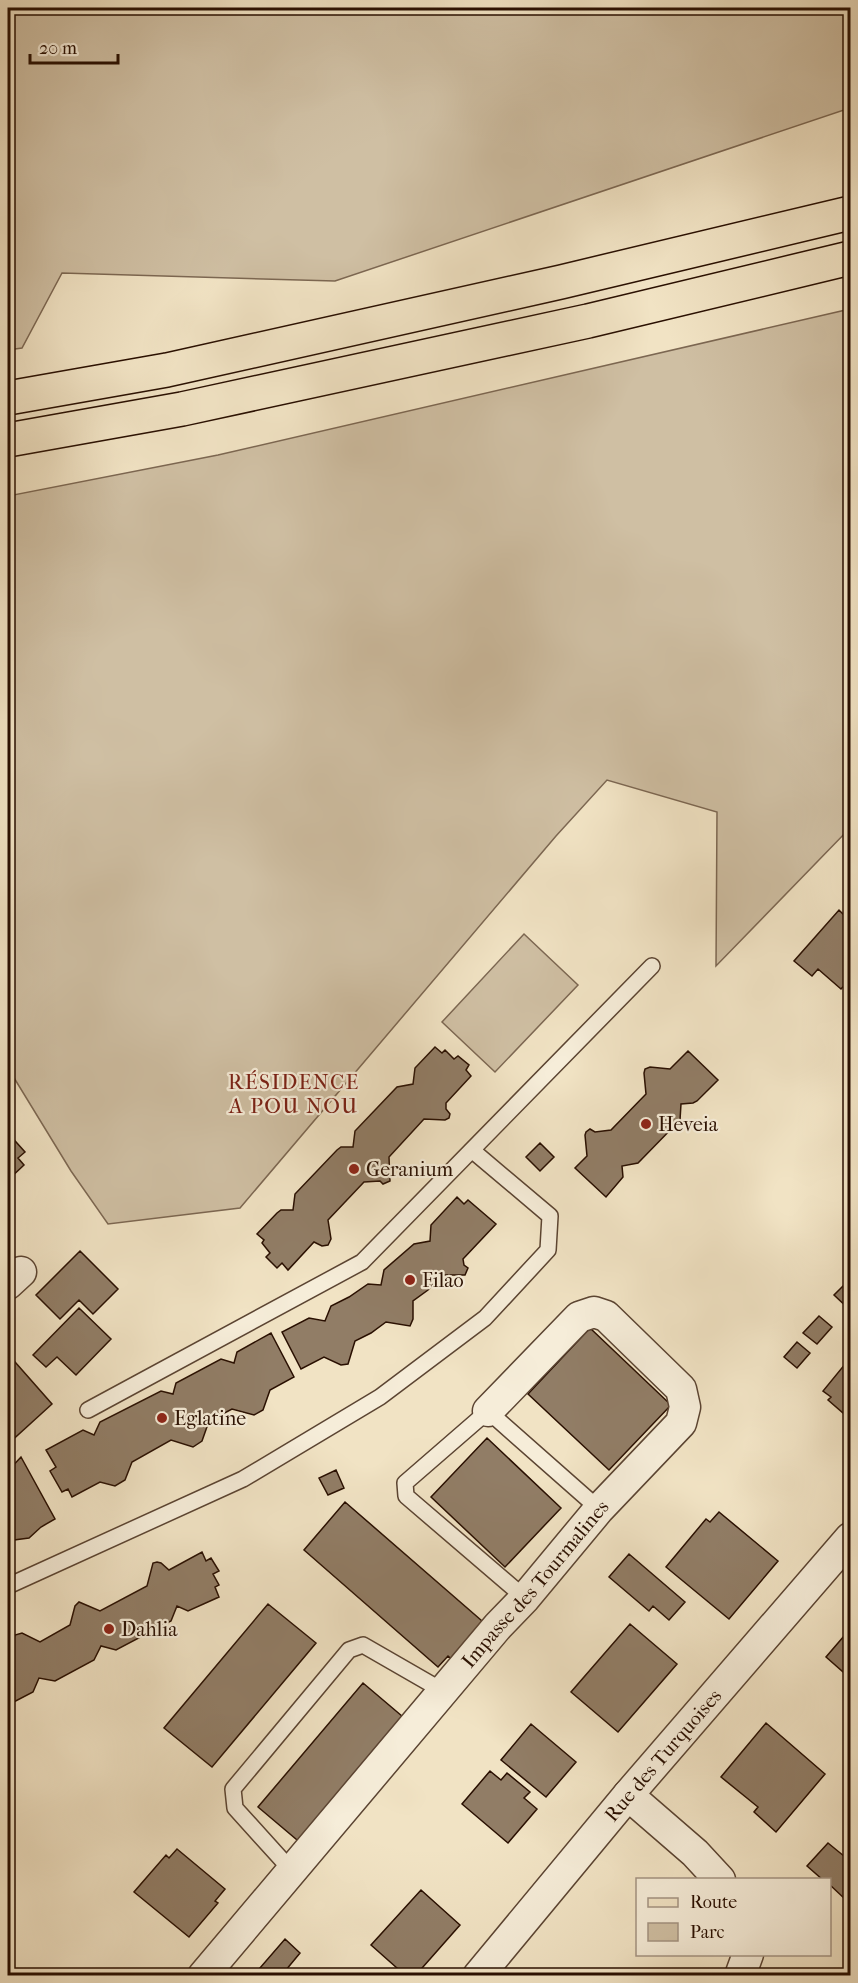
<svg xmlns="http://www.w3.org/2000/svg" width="858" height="1983" font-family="'IM FELL French Canon',serif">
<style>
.green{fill:#cfbfa3;stroke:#7c6752;stroke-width:1.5}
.building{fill:#917d66;stroke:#290f01;stroke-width:1.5}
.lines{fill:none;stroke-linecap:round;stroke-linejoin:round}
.service-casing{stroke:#5b4432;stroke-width:18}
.minor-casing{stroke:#5b4432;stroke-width:33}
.primary-casing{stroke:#290f01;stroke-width:36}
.service{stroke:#f6edd9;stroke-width:15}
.minor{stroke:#f6edd9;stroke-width:30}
.primary{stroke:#f1e3c4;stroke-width:33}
.poi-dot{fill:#8f2418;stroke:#f6edd9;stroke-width:2}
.labels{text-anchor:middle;stroke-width:4.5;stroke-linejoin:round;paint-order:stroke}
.poi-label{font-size:20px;fill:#290f01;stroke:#f6edd9;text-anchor:start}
.street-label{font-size:20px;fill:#290f01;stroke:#f6edd9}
.neighbourhood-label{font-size:21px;letter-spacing:1.5px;fill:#7a1f14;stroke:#f6edd9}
</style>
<rect width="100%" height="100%" fill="#f1e3c4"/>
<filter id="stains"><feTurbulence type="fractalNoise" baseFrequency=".00333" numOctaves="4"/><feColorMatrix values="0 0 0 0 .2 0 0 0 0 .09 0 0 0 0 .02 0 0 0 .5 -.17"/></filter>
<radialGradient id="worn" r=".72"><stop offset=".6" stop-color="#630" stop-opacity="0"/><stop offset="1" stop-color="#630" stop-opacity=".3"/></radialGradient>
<path class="green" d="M8,8H850V108L335,281L62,273L22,348L8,350Z
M850,309V828L716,966L717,812L607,780L556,836L240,1208L108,1224L71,1171L8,1068V496L218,455Z
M524,934L578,985L495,1072L442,1022Z"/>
<path class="building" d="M850,909V979L841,989L818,969L812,976L794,961L839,910L845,916Z
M435,1047L442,1053L445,1050L454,1059L458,1056L469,1065L466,1070L471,1076L446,1103V1109L450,1114L449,1118L445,1120L424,1119L389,1157L390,1181L383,1184L380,1181L364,1182L328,1220L331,1239L328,1245L322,1246L314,1242L288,1270L282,1263L277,1268L266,1257L270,1253L262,1243L264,1240L257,1234L277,1213L281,1210H293L295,1194L337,1150L341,1147H353L355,1131L397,1087L413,1084L415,1068Z
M688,1051L718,1080L697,1101L693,1103L681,1104L680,1120L638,1163L622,1166L623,1177L606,1197L575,1168L587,1156L585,1135L586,1132L590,1129L595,1132L611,1130L646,1094L644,1073L645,1069L650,1067L670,1069Z
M8,1133L25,1152L18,1158L24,1165L8,1180Z
M540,1143L554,1157L540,1171L526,1157Z
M457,1197L464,1204L468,1200L496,1224L463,1259L464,1265L468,1268L465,1275H441L428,1290L413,1301V1319L410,1326L386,1322L371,1333L355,1341L348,1364L341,1365L324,1357L301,1369L282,1332L309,1318L325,1321L331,1306L349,1297L368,1284L381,1285L384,1270L414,1244L430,1241L431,1225Z
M80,1251L118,1289L93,1314L79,1300L60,1319L36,1295Z
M845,1284L850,1289V1310L834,1295Z
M79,1308L111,1339L76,1375L57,1357L46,1367L33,1355Z
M819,1316L832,1327L817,1344L803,1333Z
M590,1328L671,1405L609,1470L528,1394Z
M271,1333L294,1377L270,1390L263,1410L254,1415L232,1409L209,1421L202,1441L193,1447L171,1440L132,1462L125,1480L115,1486L100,1482L72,1497L68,1489L62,1492L50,1471L56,1467L46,1450L83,1430L94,1435L100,1422L161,1391L173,1394L176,1383L221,1359L234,1363L237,1352Z
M797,1342L810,1353L797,1368L784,1357Z
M8,1354L52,1404L8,1444Z
M850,1358V1419L828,1400L831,1397L823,1391Z
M487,1438L561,1508L505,1567L431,1497Z
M21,1457L55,1519L41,1527L29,1538L14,1540L8,1544V1471Z
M336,1470L344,1488L328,1495L319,1478Z
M345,1502L489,1627L457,1664L448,1656L438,1667L304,1550Z
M719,1512L778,1561L729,1619L666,1567L706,1519L710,1522Z
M202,1552L206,1561L211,1558L219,1571L213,1574L219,1585L215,1587L219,1597L188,1611L177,1606L171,1621L116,1650L101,1646L94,1660L55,1681L39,1678L33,1692L8,1705V1658L15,1635L22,1633L40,1642L70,1625L75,1606L79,1602L100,1611L147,1586L153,1563L157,1562L161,1563L169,1570Z
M629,1554L685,1602L669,1620L653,1606L649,1611L609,1577Z
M268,1604L316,1643L212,1767L164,1728Z
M630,1624L677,1664L618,1732L571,1692Z
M850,1629V1678L826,1657Z
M363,1683L409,1722L303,1845L258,1807Z
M766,1723L825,1774L776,1832L754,1812L758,1807L721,1777Z
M531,1724L576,1762L546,1797L501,1760Z
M490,1771L501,1780L507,1773L530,1792L524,1798L537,1809L508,1843L462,1804Z
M828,1843L850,1861V1895L846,1900L830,1885V1880H823L807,1866Z
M177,1849L225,1889L215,1901L218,1903L189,1937L134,1892L166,1855L169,1858Z
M421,1890L460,1925L415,1976H406L371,1945Z
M285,1939L300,1953L281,1976H253Z"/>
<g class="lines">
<defs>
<path id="service" d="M88,1410L362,1262L652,966
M8,1586L243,1479L380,1397L485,1318L548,1250L550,1216L473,1151
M525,1598L406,1496L405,1483L488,1411L599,1509
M292,1871L235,1808L233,1789L349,1650L363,1645L443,1691"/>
<g id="minor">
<path d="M8,1284L21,1272"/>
<path d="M628,1795L695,1853L720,1880"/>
<path id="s1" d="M203,1976L498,1626L525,1598L599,1509L681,1423L685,1407L681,1389L606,1316L594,1312L579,1317L488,1411"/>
<path id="s2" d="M478,1976L628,1795L850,1538"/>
<path d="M740,1976L748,1954"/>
</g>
<path id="primary" d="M8,398L167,370L561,282L850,213
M8,440L182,409L588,321L850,258"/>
</defs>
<use href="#service" class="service-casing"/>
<use href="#minor" class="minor-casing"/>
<use href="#primary" class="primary-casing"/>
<use href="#service" class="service"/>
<use href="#minor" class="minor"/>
<use href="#primary" class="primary"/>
</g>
<g class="poi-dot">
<circle cx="646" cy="1124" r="6"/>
<circle cx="354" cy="1169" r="6"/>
<circle cx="410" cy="1280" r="6"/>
<circle cx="162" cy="1418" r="6"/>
<circle cx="109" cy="1629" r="6"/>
</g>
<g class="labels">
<g class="poi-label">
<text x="658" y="1131">Heveia</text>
<text x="366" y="1176">Geranium</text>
<text x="422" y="1287">Filao</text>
<text x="174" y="1425">Eglatine</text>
<text x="121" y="1636">Dahlia</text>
</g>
<g class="street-label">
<text dy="7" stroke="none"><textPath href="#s1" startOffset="514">Impasse des Tourmalines</textPath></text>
<text dy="7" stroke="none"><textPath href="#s2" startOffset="288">Rue des Turquoises</textPath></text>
</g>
<g class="neighbourhood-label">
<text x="294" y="1089">RÉSIDENCE<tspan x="294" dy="24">A POU NOU</tspan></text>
</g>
</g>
<rect width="858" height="1983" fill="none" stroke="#f1e3c4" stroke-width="30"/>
<rect x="9" y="9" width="840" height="1965" fill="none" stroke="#290f01" stroke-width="3"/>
<rect x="15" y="15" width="828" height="1953" fill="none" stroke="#290f01" stroke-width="1.5"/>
<rect x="636" y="1878" width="195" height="78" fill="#f6edd9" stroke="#a49483" stroke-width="1.5"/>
<rect x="648" y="1898" width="30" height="9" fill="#f1e3c4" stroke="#a49483" stroke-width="1.5"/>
<text x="690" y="1908" font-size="18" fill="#290f01">Route</text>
<rect x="648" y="1923" width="30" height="18" fill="#cfbfa3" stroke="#a49483" stroke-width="1.5"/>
<text x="690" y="1938" font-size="18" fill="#290f01">Parc</text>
<path d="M30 54v9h88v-9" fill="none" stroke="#290f01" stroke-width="3"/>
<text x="39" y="54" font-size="18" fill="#290f01" stroke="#f6edd9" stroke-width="4.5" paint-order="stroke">20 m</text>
<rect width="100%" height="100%" filter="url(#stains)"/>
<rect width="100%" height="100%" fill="url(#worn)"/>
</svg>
